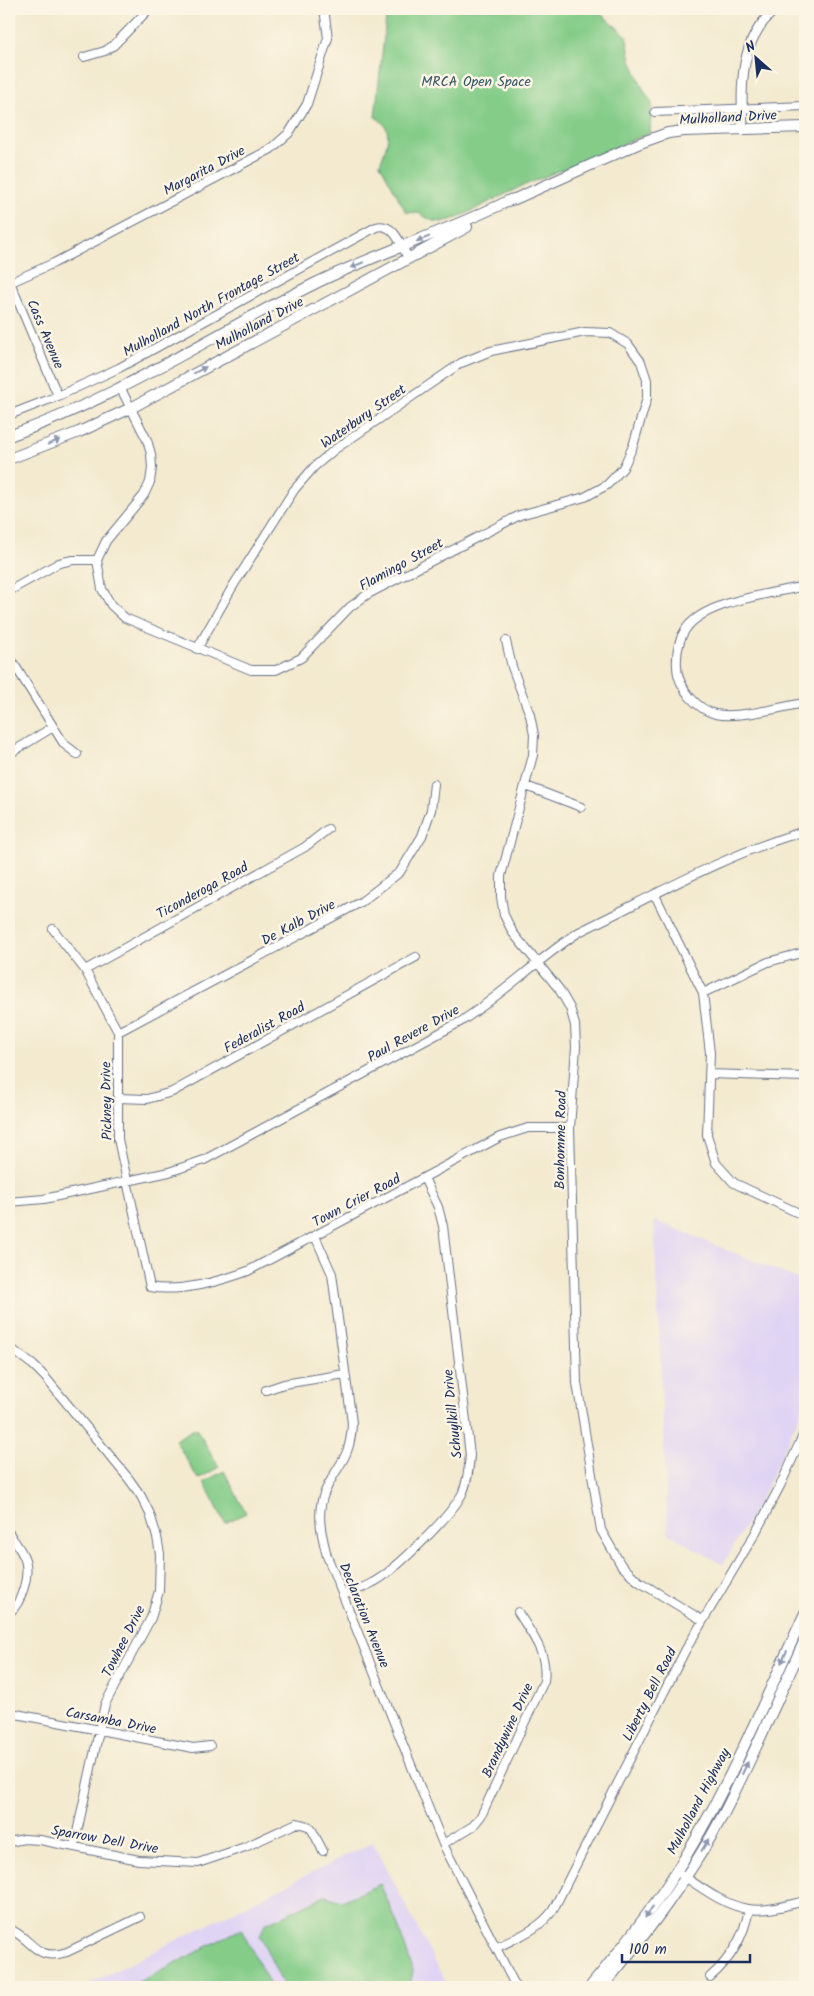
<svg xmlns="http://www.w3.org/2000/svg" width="814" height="1996" font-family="Kalam,sans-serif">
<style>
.built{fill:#e0d4f4}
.green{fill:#84cc88;stroke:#507e73}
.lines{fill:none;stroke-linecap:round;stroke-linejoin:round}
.minor-casing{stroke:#677086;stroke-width:10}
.tertiary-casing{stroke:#677086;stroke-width:11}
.secondary-casing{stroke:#677086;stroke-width:12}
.minor{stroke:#fff;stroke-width:8}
.tertiary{stroke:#fff;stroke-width:9}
.secondary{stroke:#fff;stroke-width:10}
.oneway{fill:#8d97ae}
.labels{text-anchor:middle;stroke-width:5;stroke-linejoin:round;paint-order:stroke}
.park-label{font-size:14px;fill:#355668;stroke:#fcf5e5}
.street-label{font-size:14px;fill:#1b2f5e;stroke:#fcf5e5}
</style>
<rect width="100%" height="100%" fill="#fcf5e5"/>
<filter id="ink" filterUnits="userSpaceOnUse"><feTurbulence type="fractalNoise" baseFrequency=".02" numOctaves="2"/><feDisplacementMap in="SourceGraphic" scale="10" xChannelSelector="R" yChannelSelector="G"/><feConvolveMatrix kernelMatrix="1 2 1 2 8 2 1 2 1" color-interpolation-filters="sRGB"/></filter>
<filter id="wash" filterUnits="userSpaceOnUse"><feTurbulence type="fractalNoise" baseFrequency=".0096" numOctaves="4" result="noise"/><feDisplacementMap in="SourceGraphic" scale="20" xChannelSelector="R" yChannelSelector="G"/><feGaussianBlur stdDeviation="1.12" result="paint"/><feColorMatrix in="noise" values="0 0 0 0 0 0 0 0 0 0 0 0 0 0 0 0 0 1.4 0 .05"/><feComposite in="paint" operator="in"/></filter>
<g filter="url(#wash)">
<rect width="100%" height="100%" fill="#f3eacf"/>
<path class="built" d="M654,1220L805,1282V1403L767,1487L723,1565L668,1533Z
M373,1842L448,1987H83Z"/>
<path class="green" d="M387,9H595L626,35L631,60L644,91L652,103L650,133L520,187L457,218L442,222L433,221L418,213L406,212L380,164C386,146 396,128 375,117Z
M196,1428L219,1467L198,1479L175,1440Z
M224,1471L246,1513L225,1523L204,1482Z
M380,1884L395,1918L413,1970L410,1987H284L260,1936L265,1924L327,1895L329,1897L342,1901Z
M241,1929L271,1987H129Z"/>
</g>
<g filter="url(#ink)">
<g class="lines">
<defs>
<path id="minor" d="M84,57L105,51L114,45L149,9
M655,112L805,106
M10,282L58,396
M9,283L54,263L271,149L289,133L307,104L328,38L324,9
M121,389L147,440L151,454L152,468L150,482L144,495L106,541L97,560L102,589L111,605L125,618L251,670H276L301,658L350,607L368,594L520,515L585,497L607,485L623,468L633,446L647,398V380L641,362L628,344L610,333L585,332L491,351L461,363L334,450L314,467L294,490L233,586L197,649
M9,415L58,396L119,368L376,227C394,222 401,245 408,258
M805,586C774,593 717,600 693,621C680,632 676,650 677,666C677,677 683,689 690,697C697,705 704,711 715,714C739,719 780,707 805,703
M9,591L59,563L73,560H97
M506,641L512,667L530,715L534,735L533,755L501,876V897L504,915L513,933L559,989L570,1008L575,1025L576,1047L570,1128L577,1383L601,1530L621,1565L638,1581L702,1620
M9,656L64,744L77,754
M9,754L53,727
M526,786L581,807
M655,895L703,993L710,1053L707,1135L716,1163L734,1183L805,1216
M53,929L85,970L118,1032V1139L150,1287C179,1293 221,1281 248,1271L500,1137L528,1128H570
M85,970L305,847L328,829
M703,993L768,962L805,952
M118,1032L361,902L400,872L422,836L431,810L434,784
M710,1074L805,1077
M118,1098L147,1099L172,1092L416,957
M9,1202L44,1199L169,1172L204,1160L460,1022C502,995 538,959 579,932C653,896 726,854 805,831
M315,1236L332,1274L352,1423C351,1460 336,1465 324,1494C316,1515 322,1536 327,1556L443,1844L516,1987
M9,1347L33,1365L45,1377L129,1479L141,1496L150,1514L157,1537L160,1554L159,1591L151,1618L105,1704L74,1846
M266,1390L284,1384L345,1374
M9,1533C14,1541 20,1548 24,1557C31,1573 22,1603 9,1613
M343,1595C353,1591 363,1588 372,1583C394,1572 453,1514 463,1492C468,1480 469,1468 470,1455L443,1226L438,1207L424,1178
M9,1714H16L193,1748L210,1746
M9,1842L24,1839L40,1840L139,1860L198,1863L245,1847L297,1823L308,1826L312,1830L323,1851
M443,1844L473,1826L481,1816L544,1681C548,1652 532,1635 518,1612
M676,1871C698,1885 722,1905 748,1909C766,1912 788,1905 805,1901
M9,1929C34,1939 34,1962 67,1952L140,1917
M496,1948C517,1937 539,1930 553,1910L686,1649L756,1532L780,1486L805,1431
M710,1977C731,1959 744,1937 749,1909"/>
<path id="tertiary" d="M743,129C741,85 739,39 776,9"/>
<path id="secondary" d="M9,436C118,398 213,334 316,283C379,252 447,232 510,200L515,199L640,143L668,133L684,131L805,127
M9,459L79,432L131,408L467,227
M590,1987C618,1953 646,1918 670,1881C725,1798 763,1703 805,1613
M602,1987C647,1933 691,1876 724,1813C753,1757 778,1697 805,1640"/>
</defs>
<use href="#minor" class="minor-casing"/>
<use href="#tertiary" class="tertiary-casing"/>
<use href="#secondary" class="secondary-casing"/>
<use href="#minor" class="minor"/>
<use href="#tertiary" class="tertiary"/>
<use href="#secondary" class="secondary"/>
</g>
<defs><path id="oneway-solid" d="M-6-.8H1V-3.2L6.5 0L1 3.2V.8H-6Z" transform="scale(1.25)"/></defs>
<g class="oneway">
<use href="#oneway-solid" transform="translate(423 239) rotate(159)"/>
<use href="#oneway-solid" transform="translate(357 265) rotate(158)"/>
<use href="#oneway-solid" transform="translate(200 370) rotate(-28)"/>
<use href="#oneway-solid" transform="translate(54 442) rotate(-22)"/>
<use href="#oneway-solid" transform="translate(784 1657) rotate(115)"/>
<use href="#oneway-solid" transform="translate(745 1768) rotate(-65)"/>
<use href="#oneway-solid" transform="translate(705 1845) rotate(-59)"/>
<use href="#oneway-solid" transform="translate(649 1912) rotate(125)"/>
</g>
</g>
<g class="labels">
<g class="park-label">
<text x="476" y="86">MRCA Open Space</text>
</g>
<g class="street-label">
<text transform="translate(728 117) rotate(-3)" y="5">Mulholland Drive</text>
<text transform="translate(204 170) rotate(-28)" y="5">Margarita Drive</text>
<text transform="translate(211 304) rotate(-29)" y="5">Mulholland North Frontage Street</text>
<text transform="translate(259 323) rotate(-28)" y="5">Mulholland Drive</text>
<text transform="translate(46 334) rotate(67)" y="5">Cass Avenue</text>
<text transform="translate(363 416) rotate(-35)" y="5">Waterbury Street</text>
<text transform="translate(401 564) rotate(-29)" y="5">Flamingo Street</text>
<text transform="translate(202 890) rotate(-29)" y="5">Ticonderoga Road</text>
<text transform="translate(298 922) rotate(-28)" y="5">De Kalb Drive</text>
<text transform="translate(264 1027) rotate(-29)" y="5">Federalist Road</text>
<text transform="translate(413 1033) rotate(-29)" y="5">Paul Revere Drive</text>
<text transform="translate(106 1101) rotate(-91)" y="5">Pickney Drive</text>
<text transform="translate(560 1140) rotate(-89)" y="5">Bonhomme Road</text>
<text transform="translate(356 1200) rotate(-28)" y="5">Town Crier Road</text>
<text transform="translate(452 1414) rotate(-96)" y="5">Schuylkill Drive</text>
<text transform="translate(365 1615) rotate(68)" y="5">Declaration Avenue</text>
<text transform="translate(123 1641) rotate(-63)" y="5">Towhee Drive</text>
<text transform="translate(649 1694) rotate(-63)" y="5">Liberty Bell Road</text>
<text transform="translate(111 1720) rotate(11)" y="5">Carsamba Drive</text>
<text transform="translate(507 1730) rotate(-65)" y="5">Brandywine Drive</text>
<text transform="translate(698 1801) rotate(-62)" y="5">Mulholland Highway</text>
<text transform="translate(105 1839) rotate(10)" y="5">Sparrow Dell Drive</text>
</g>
</g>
<rect width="814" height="1996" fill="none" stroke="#fcf5e5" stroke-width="30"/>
<g transform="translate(756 58) rotate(333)" stroke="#fcf5e5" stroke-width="4" paint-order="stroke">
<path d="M0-4L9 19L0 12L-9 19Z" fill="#1b2f5e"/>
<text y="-8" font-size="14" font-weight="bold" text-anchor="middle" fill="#1b2f5e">N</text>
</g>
<path d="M622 1954v8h128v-8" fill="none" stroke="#1b2f5e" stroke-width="2.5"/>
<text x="629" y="1954" font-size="15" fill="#1b2f5e" stroke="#fcf5e5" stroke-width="4" paint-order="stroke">100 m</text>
</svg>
